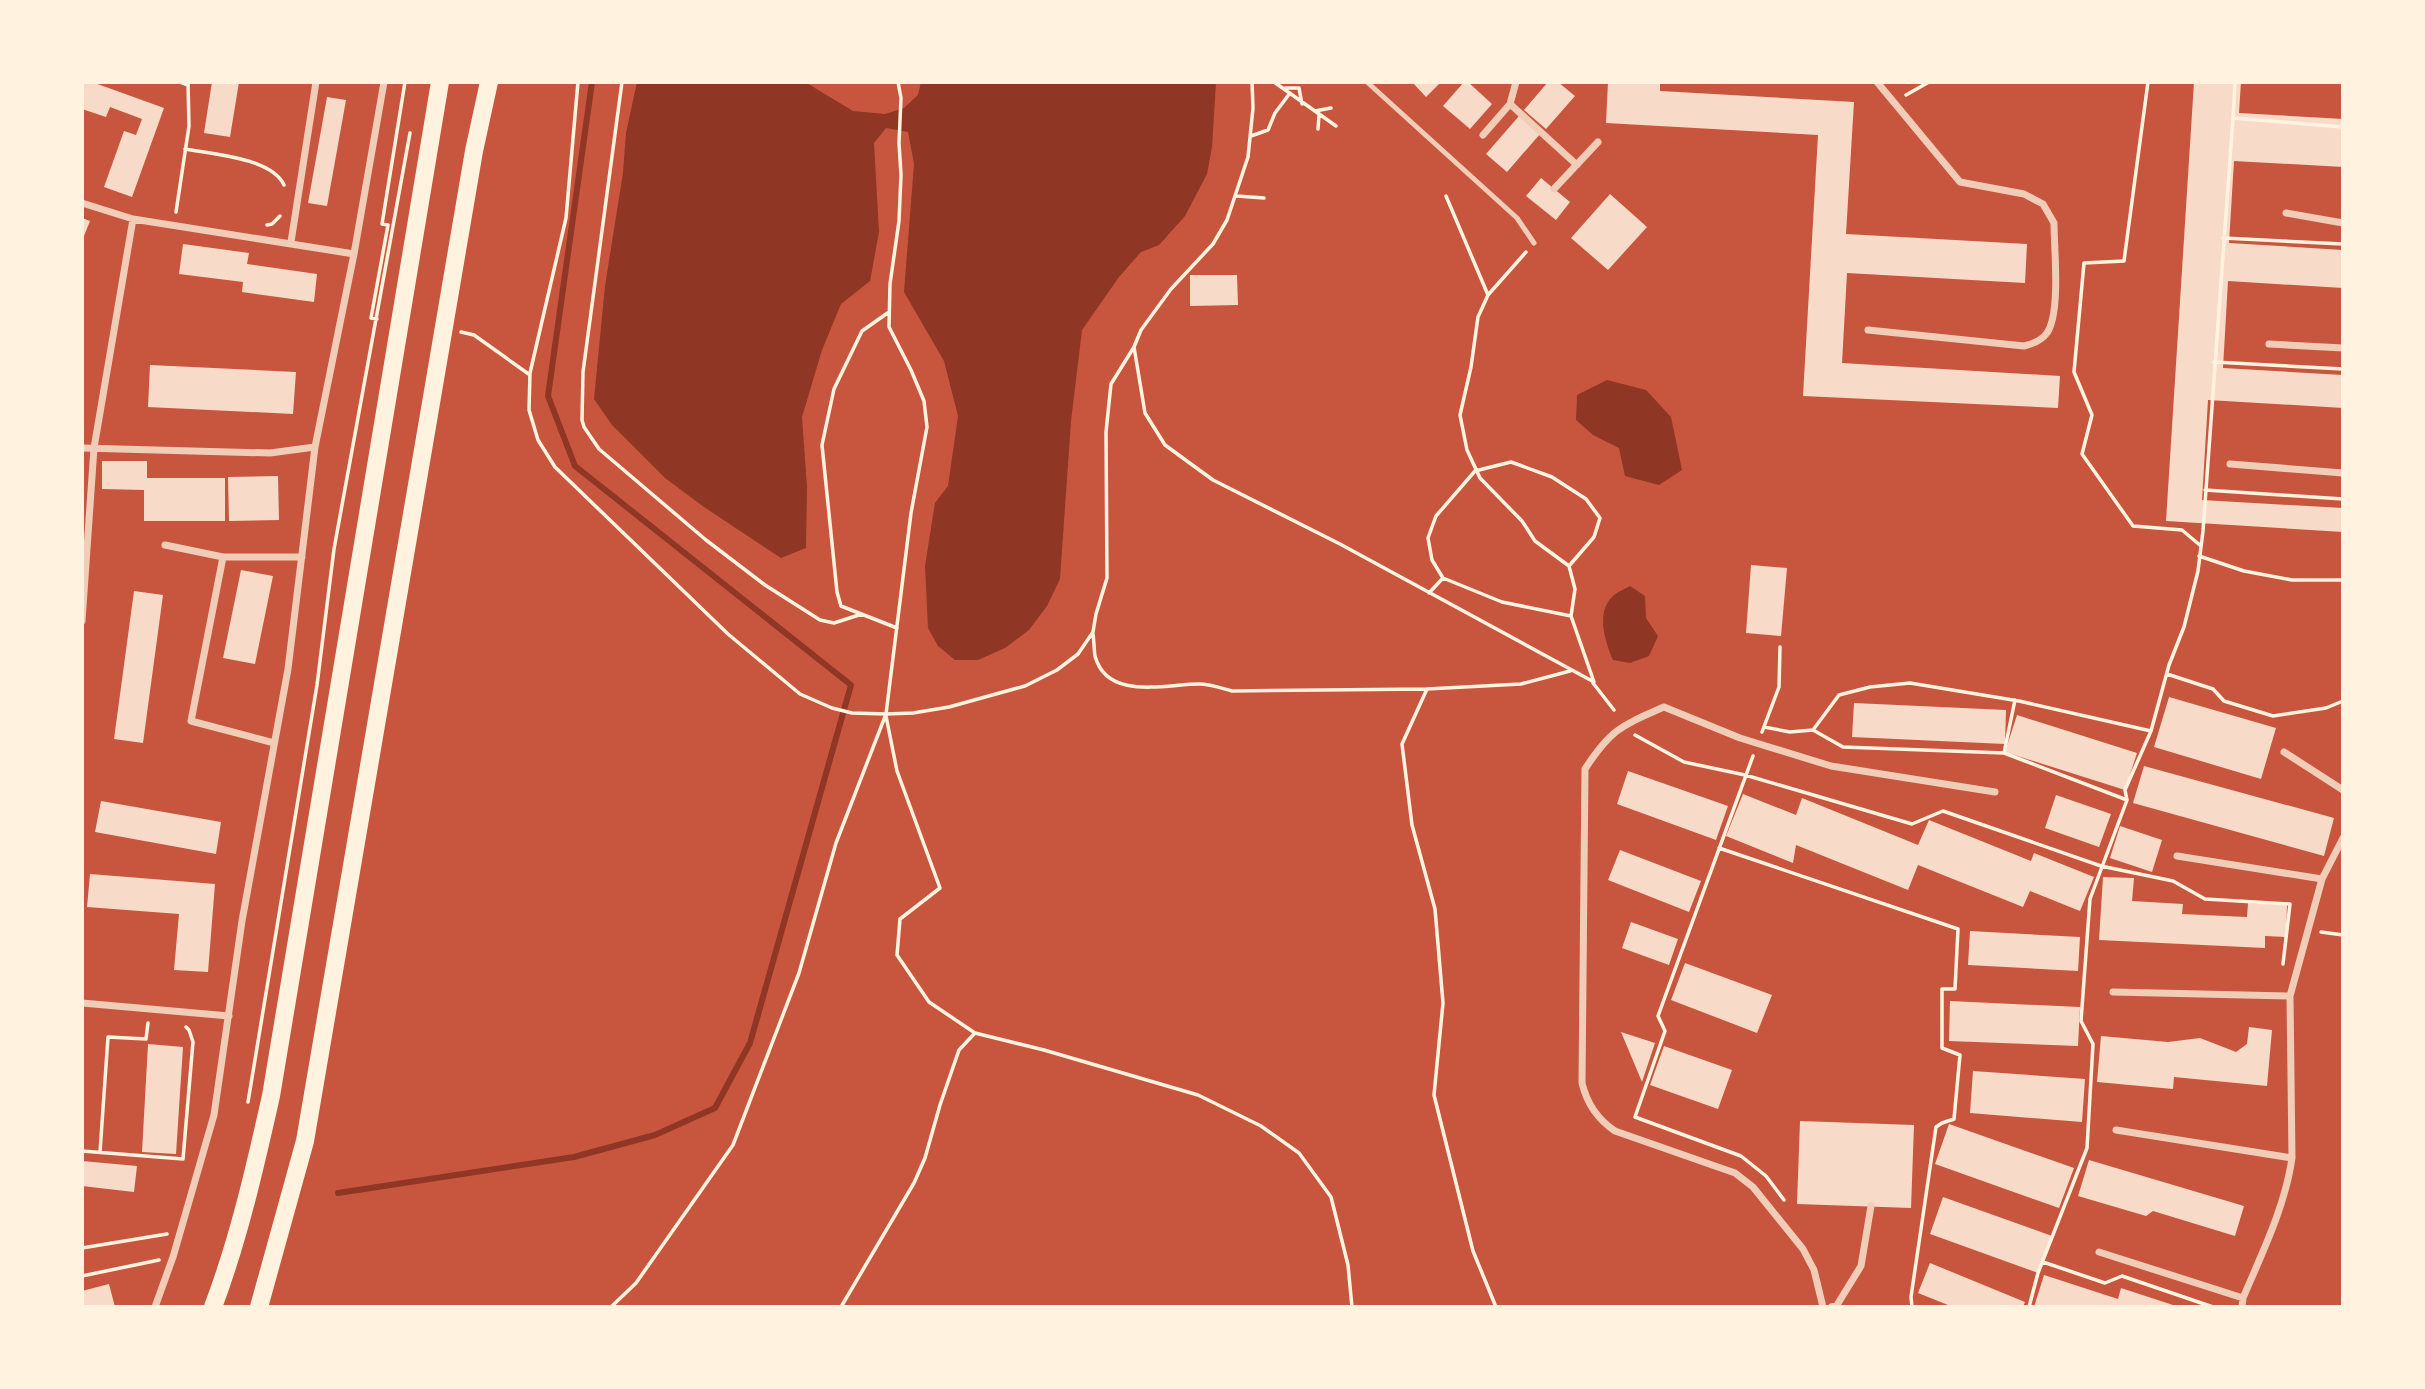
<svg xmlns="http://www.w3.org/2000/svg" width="2425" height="1389" font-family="Mulish,sans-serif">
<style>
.water{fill:#8f3625}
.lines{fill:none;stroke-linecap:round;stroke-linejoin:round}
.stream{stroke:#8f3625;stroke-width:6}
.building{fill:#f7dbc8}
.path{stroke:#fff3e0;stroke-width:3.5}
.service{stroke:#f1ccb7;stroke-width:5}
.minor{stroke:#f1ccb7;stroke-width:7}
.primary{stroke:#fff3e0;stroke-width:18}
</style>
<rect width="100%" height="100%" fill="#c8553d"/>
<path class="water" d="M637,82H805L853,111L885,114L904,108L918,95L921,82H1216L1212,147L1207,174L1185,216L1159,245L1141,252L1119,277L1082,330L1071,421L1060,579L1047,606L1029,630L1005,648L978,660H955L938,646L928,628L925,566L935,503L948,486L958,416L944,361L904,292L914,164L908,132L886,128L874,143L879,232L870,281L841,304L822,350L802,417L807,487L806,548L781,558L704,507L665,478L612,425L594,399L605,286L623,173L626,133Z
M1607,380L1646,390L1671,417L1682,470L1659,485L1625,476L1619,448L1593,435L1576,420L1577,395Z
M1630,586L1645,596L1646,618L1658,636L1649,656L1630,663L1613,660C1605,642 1595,611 1614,595C1619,591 1625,589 1630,586Z"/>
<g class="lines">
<path class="stream" d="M338,1193L574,1157L655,1135L715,1108L750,1043L851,685L575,466L548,396L592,82"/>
</g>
<path class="building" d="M82,82H92L164,108L132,197L104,187L124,131L136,135L142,119L110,107L106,117L82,109Z
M212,82H239L230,137L204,133Z
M1412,82H1441L1426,97Z
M1464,82H1468L1492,104L1470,129L1443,106Z
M1548,82H1558L1575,96L1546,129L1524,110Z
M1608,82H1660V91L1854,102L1846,234L2027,244L2025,283L1847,273L1842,363L2060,376L2058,408L1803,396L1818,135L1606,123Z
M2194,82H2241L2239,113L2343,119V167L2234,161L2229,243L2343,250V288L2228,281L2223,368L2343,375V408L2208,400L2202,500L2343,508V532L2166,521Z
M327,97L346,100L327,206L308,203Z
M1519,116L1540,134L1507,172L1486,154Z
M1541,178L1570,202L1556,220L1526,196Z
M1610,194L1647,227L1608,270L1571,238Z
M82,218L90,221L82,241Z
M183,244L249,253L247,264L317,274L314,302L242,292L243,282L179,274Z
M1190,275H1237L1238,305L1190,306Z
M150,365L296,372L293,414L148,407Z
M102,461H147V478H225V521H144V490L102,489Z
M278,476L279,520L229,521L228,477Z
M1751,565L1787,568L1781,636L1746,633Z
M241,570L273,576L255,664L223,658Z
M134,591L163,595L143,743L114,739Z
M2169,697L2276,728L2261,779L2154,747Z
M1854,703L2006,710L2005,744L1852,737Z
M2017,715L2137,753L2125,790L2005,752Z
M2144,766L2334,818L2324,856L2133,803Z
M1628,771L1728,806L1716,840L1617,804Z
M1743,794L1796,815L1802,798L1918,845L1929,820L2031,861L2034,853L2094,877L2080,911L2030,891L2023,907L1918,865L1908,890L1796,845L1793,863L1726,836Z
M2056,795L2111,814L2099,847L2045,828Z
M101,801L221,822L216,854L95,832Z
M2120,826L2162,840L2152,872L2110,858Z
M1620,850L1701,881L1689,912L1608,880Z
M90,874L215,884L208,972L174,970L179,914L87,907Z
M2103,877L2134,878L2132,901L2183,904L2182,914L2247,917L2248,903L2287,905L2286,937L2265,936V948L2099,940Z
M1631,922L1678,939L1669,965L1622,948Z
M1970,931L2080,937L2078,971L1968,965Z
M1685,963L1772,995L1757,1033L1671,1000Z
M1950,1001L2080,1007L2078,1046L1949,1041Z
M2249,1027L2272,1030L2267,1086L2174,1077L2173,1089L2097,1082L2101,1036L2168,1042L2200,1038L2236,1052L2247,1044Z
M1621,1032L1655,1043L1642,1082Z
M148,1044L183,1047L176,1154L142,1152Z
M1664,1046L1732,1070L1718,1109L1650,1085Z
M1973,1071L2085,1079L2082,1122L1970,1113Z
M1800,1121L1914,1125L1911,1208L1797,1204Z
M1949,1124L2074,1168L2059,1208L1935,1164Z
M2089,1160L2244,1206L2235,1236L2153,1211L2146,1216L2078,1196Z
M82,1161L137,1166L134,1192L82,1186Z
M1943,1197L2052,1236L2038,1273L1930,1234Z
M1930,1263L2025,1302L2023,1307H1953L1918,1293Z
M2044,1275L2118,1299L2121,1288L2179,1307H2034Z
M109,1284L115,1307H82V1291Z"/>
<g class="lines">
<path class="path" d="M180,82L188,85
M578,82L566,218L530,373L529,410L538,440L555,467L728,634L800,694L832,708L852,713L886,714L913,713L949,707L1025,686L1057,670L1078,654L1093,632L1096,614L1107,578L1106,432L1111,384L1134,347L1141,330L1171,289L1213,244L1227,220L1248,157L1253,108L1252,82
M622,82L583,372L582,420L584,427L599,449L706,540L765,585L820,620L834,623L862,614
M1274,82L1336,126
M2148,82L2124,261L2084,263L2074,372L2092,415L2082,454L2133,526L2182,530L2201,546
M2235,82L2233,118L2343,127
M1285,88H1299L1302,104
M1906,95L1929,82
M1315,111L1331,108
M1318,129L1319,115
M1251,136L1268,130L1275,113L1290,93
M185,149C212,154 272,158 284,185
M1237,196L1264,198
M1446,196L1488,295L1526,252
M176,212L189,126L188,82
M267,225L272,224L280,216
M2223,238L2343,244
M889,312L862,331L834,389L822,445L837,592L841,606L897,628
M377,319L371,318L388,225L382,224L405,82
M461,332L474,335L530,375
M1134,347L1145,413L1165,445L1213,480L1340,544L1594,682L1571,616L1575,589L1569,566L1535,541L1522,521L1480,478L1467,450L1460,415L1471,367L1478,317L1488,295
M2214,362L2343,369
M2205,490L2343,499
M2199,556L2244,571L2292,580H2343
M1443,578L1502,602L1571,616
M1429,593L1443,578L1432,560L1428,538L1436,516L1475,471L1511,462L1552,477L1586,499L1600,518L1594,537L1569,566
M1093,634C1094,641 1094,649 1095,656C1107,701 1166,684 1199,684C1210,684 1221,688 1232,691L1427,689L1521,684L1570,671
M2167,674L2213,689L2224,701L2273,716L2326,708L2343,701
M1593,683L1614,710
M1427,689L1402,744L1412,825L1435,909L1443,1003L1434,1095L1473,1251L1496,1307
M2015,700L2004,753L2127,800
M886,716L897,771L940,888L900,919L897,955L929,1002L975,1033
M1764,727L1790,732L1813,730L1839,695L1870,687L1910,683L2019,701L2151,731
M1813,730L1843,747L2004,753
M1762,732L1779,687L1780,647
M1635,735L1684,762L1745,775L1912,824L1943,811L2101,866L2173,881L2205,899L2290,904L2283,964
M1753,756L1658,1016L1665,1031L1635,1117L1741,1156L1766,1176L1784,1200
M1719,848L1958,929L1955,989H1942V1048L1960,1055L1954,1119L1942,1123L1936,1127L1911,1297L1912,1307
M2321,932L2343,935
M248,1102L317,685L334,549L410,133
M82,1151L183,1159L193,1042L189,1030L186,1027
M100,1152L108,1037L146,1039L148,1023
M82,1248L167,1234
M2043,1262L2105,1283L2122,1276L2213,1307
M82,1276L159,1260
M611,1307L636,1283L733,1145L799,973L836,843L886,714L911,513L927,427L924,401L911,370L889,327L890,284L899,221L901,175L899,143L901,98L898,82
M841,1307L914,1183L925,1158L940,1105L959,1050L975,1033L1044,1050L1198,1095L1261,1126L1299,1153L1331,1197L1348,1265L1352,1307
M2029,1307L2038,1273L2087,1148L2093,1044L2081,1021L2090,899L2127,800L2125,790L2151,731L2169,665L2184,627L2198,571L2203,531L2233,118"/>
<path class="service" d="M1367,82L1517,218L1534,243"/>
<path class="minor" d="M1510,104L1577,165
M1483,135L1510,104L1516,82
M1554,189L1598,142
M82,203L133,219L354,254
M2286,213L2343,223
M291,242L316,82
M1868,330L2024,346C2033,344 2041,341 2047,333C2061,312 2054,249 2054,223L2043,204L2024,194L1960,182L1877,82
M2269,344L2343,348
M82,448L270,453L315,447
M2230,464L2343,473
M165,545L223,557
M82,621L94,448L133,219
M274,743L191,721L223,557H302
M2284,752L2343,790
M2177,856L2322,879
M2113,992L2290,996
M82,1003L229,1016
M2116,1130L2292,1158
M2099,1252L2243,1298
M155,1307L173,1257L214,1115L242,921L288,669L315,447L354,254L384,82
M1823,1307L1814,1270L1803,1249L1753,1187L1735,1173L1615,1131C1597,1119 1587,1104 1582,1083L1585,769C1611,729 1621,726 1664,707L1740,738L1831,766L1995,792
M1831,1307L1837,1305L1861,1266L1871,1206
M2242,1307L2243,1298C2262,1253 2285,1207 2292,1158L2290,996L2322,879L2343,838"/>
<path class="primary" d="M213,1307C239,1238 255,1167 271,1096L440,82
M259,1307L305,1141L474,151L489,82"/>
</g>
<rect width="2425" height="1389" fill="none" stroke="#fff3e0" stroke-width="168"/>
</svg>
